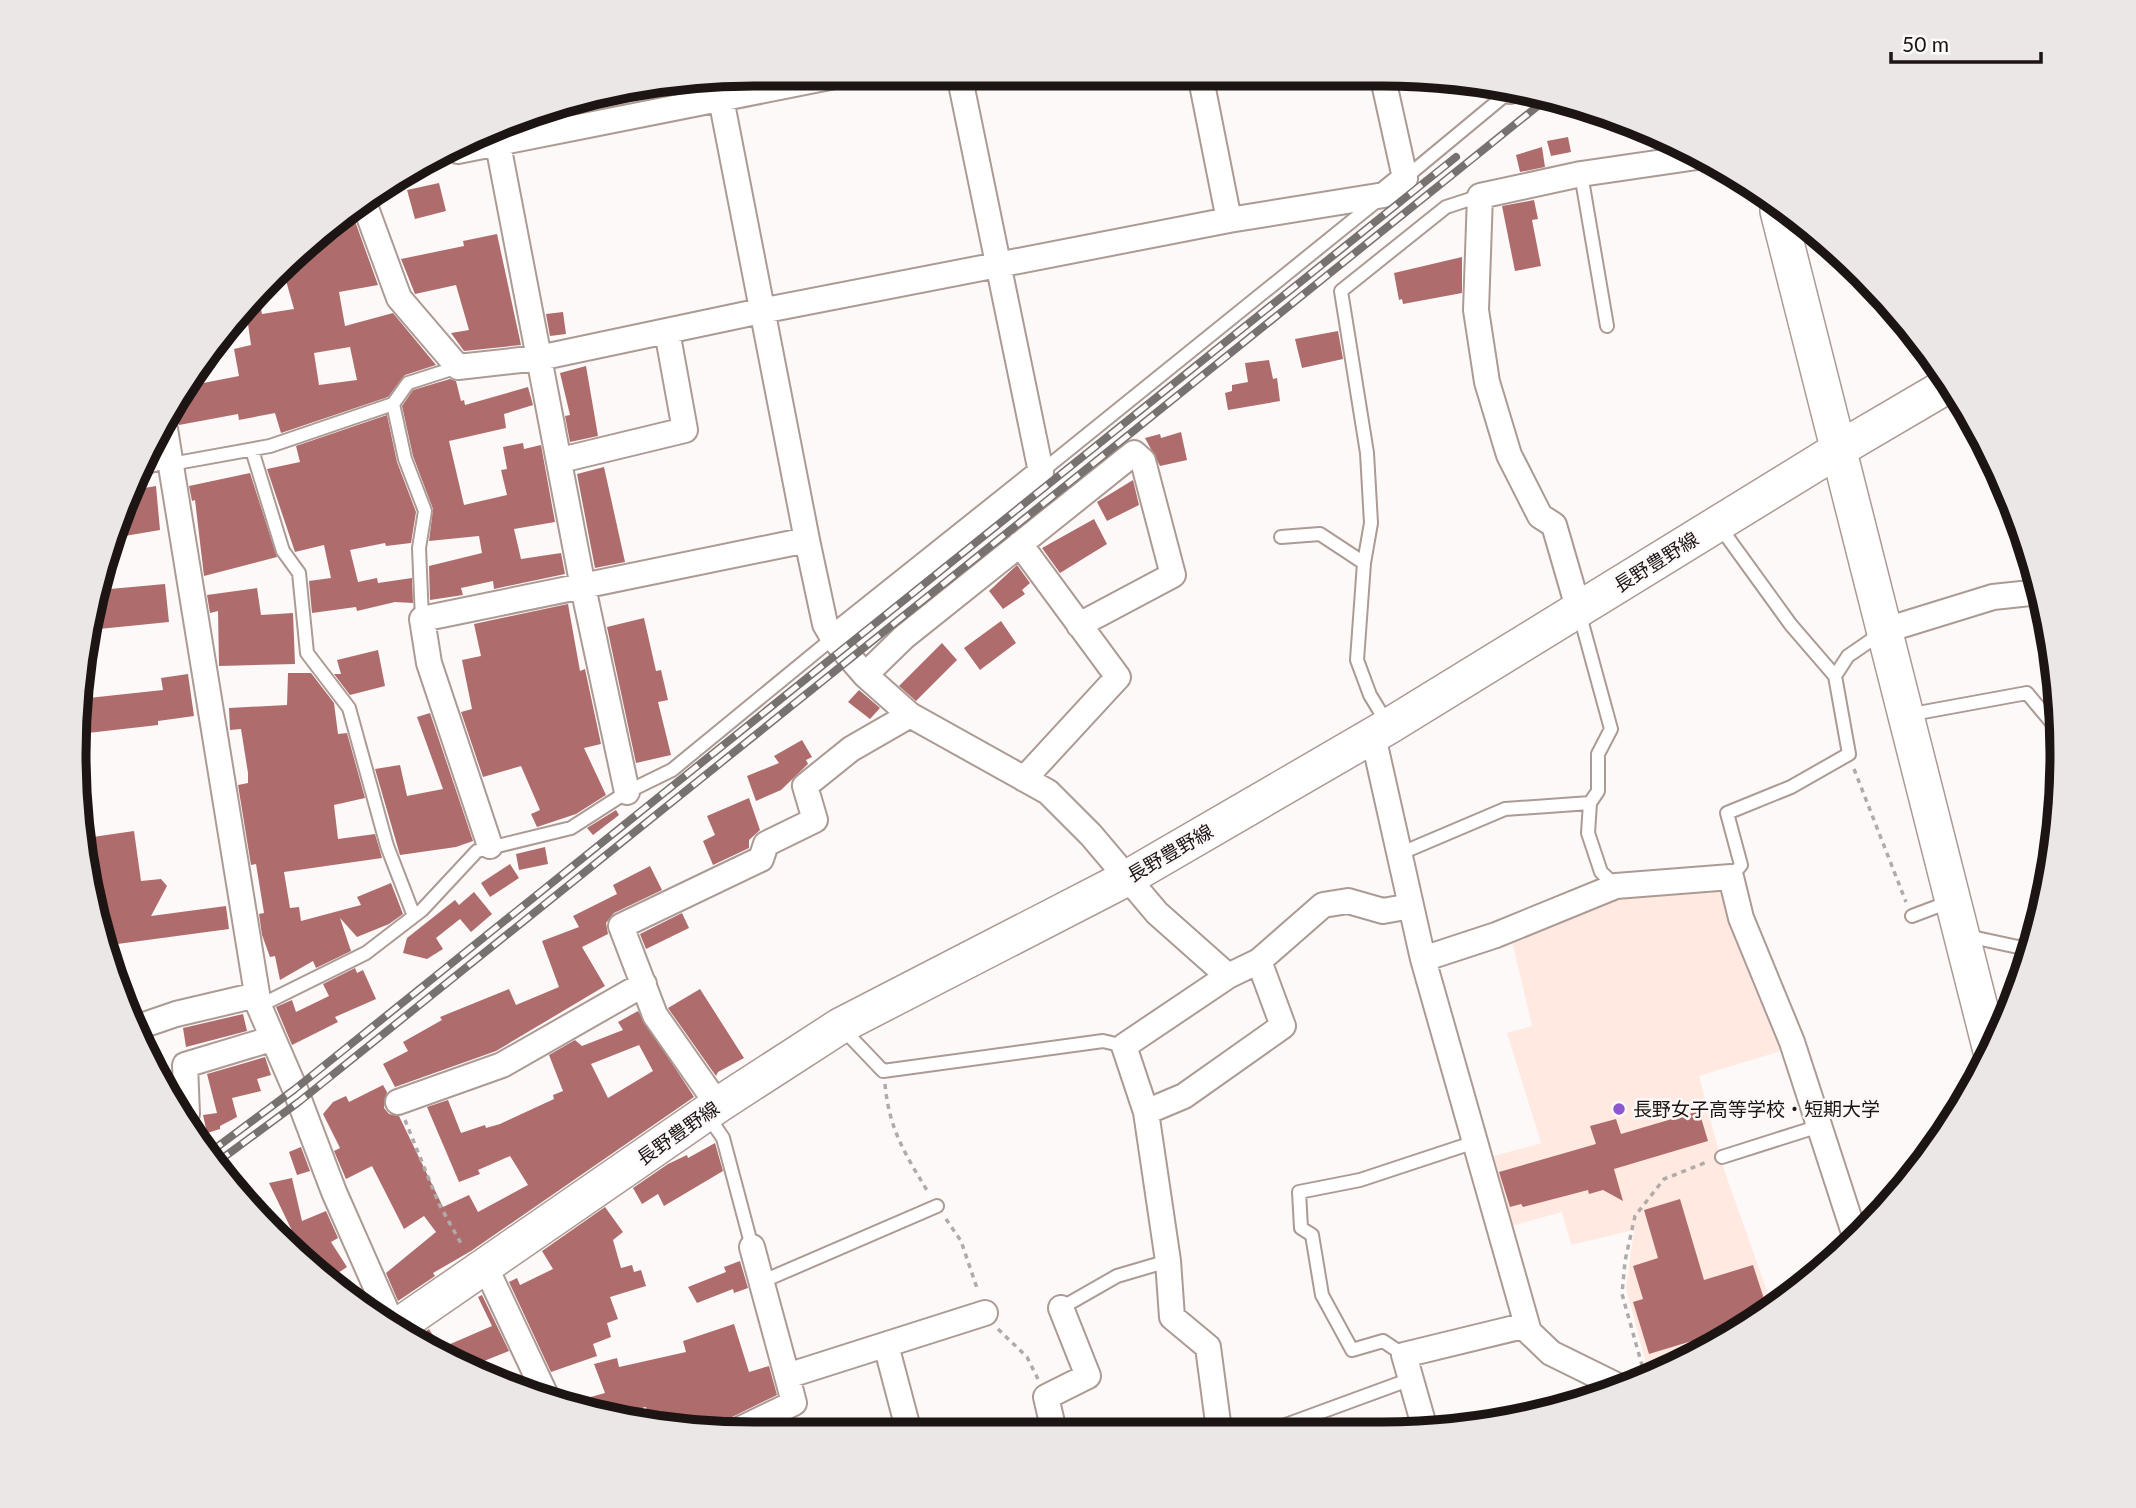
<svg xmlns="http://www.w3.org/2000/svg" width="2136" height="1508" font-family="Lato,'Noto Sans JP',sans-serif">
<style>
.built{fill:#ffe9e1}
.building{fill:#ae6d6c;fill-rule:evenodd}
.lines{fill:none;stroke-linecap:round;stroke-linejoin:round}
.lane-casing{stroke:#ac9a94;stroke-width:16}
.street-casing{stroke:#ac9a94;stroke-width:28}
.secondary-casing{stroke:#ac9a94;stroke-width:38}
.path{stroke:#b0aba9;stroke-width:3.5;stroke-dasharray:5 5;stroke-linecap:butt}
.lane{stroke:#fff;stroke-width:12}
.street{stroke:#fff;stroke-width:24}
.secondary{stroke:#fff;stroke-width:35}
.rail-casing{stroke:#77716f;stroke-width:8}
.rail{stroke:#fdf9f8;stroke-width:5;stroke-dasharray:16;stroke-linecap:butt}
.poi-dot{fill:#8b58d0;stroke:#fdf9f8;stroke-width:2.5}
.labels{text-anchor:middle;stroke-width:5;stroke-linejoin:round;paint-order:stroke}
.street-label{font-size:19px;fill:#1c1513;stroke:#fdf9f8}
.poi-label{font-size:19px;fill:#1c1513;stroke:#fdf9f8;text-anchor:start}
.rim{fill:none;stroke:#1c1513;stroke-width:9}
</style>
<rect width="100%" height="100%" fill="#fdf9f8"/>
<path class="built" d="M1723,886L1787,1049L1699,1076L1723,1167L1772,1305L1683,1364L1649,1375L1626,1288L1634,1230L1571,1245L1562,1212L1511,1226L1494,1156L1541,1143L1507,1033L1532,1026L1511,937L1633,893Z"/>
<path class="building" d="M1568,137L1571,152L1551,156L1547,141Z
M1542,147L1545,167L1520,172L1516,155Z
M439,183L446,211L415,219L407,190Z
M1534,200L1538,219L1532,220L1541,266L1515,271L1502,206Z
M351,210L378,285L339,292L345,326L393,313L436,365L405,375L388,397L281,433L275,413L239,420L238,414L179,425L175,414L193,385L239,376L234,349L251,345L245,303L258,292L262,314L294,309L283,270ZM350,347L357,380L319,385L314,353Z
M497,234L521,345L464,351L451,333L469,330L456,285L415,294L401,259L464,246L463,241Z
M1462,257V293L1403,304L1402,299L1399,300L1394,273Z
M563,312L566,334L550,336L546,314Z
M1338,331L1343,359L1302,368L1295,339Z
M1269,360L1273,379L1277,378L1280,401L1228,410L1225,393L1232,391V385L1248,382L1245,363Z
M586,366L598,436L570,442L565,416L570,415L560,373Z
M450,379L456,381L461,401L464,400L465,405L528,387L533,405L504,414L506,428L449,441L464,505L507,495L501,470L507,469L503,447L523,443L524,449L541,445L555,522L514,529L521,559L561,553L565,574L494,589L493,581L461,588L463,595L430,600L429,566L482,553L479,536L429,541L433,509L413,456L402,406L413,390Z
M387,415L397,462L416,512L411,543L386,546L385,543L350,550L358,582L377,578L378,583L412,578L413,603L395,602L357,611L356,607L312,613L309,581L331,578L324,545L295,552L267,469L300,462L296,446Z
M1181,432L1187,460L1160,466L1145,438L1160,434L1161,438Z
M604,467L625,562L595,568L577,474Z
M250,473L277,557L204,576L195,500L192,501L189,486Z
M1133,480L1139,505L1107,521L1097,502Z
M156,486L160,530L113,538L127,491Z
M1094,519L1107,544L1060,573L1042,548Z
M1017,565L1030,583L1022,590L1025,594L1003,609L989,591Z
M165,584L169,622L89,630L99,590Z
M257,588L261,615L293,613L295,664L219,666L218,611L210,613L207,595Z
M568,604L580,671L585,669L601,744L584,748L606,795L576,814L537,827L531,814L540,810L521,766L483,777L461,712L472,709L462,660L481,656L474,624Z
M644,618L656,671L661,670L668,700L658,702L671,755L636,763L607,627Z
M1001,621L1016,643L980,670L964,648Z
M942,643L957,660L916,701L899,686Z
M378,650L385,686L350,695L334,674H341L337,660Z
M288,673H311L334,703L338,734L347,733L365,798L334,805L338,839L375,834L382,858L284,872L290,908L299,907L301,921L361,905L357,897L391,883L403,914L389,924L357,937L340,918L351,951L316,968L313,961L280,980L275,956L270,957L262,935L259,914L264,913L256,864L251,865L238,785L248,783V773L241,729L230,730L229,708L287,705Z
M188,674L194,716L158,721V725L79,734V699L163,690L161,678Z
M859,690L880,708L870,719L848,702Z
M430,713L473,841L456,847L400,855L375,769L400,765L407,796L443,789L417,717Z
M802,740L812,757L806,760L808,764L781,790L756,801L747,776L779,763L774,756Z
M749,798L760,830L749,840V848L713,865L703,841L715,835L707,816Z
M616,810L619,815L593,835L587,828Z
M134,831L141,881L161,879L167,886L151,916L226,906L229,929L110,945L79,839Z
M545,847L548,864L519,870L516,854Z
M510,864L519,878L490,897L481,883Z
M650,866L662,890L614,913L606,923L608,934L582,947L605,986L496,1051L395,1087L383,1064L408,1051L403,1042L442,1020L440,1017L509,989L516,1005L559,987L542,941L579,927L573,916L617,894L613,885Z
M474,892L492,914L471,932L460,919L436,938L443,949L427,959L403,953L407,938L455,900L459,905Z
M682,913L689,928L646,949L640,934Z
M355,968L357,973L363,970L376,999L335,1017L338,1022L292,1045L276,1007L292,1000L296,1012L329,996L323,984Z
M700,989L744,1058L718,1072L716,1076L668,1008Z
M638,1011L694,1097L471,1251L433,1273L435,1276L398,1301L386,1273L436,1232L424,1216L404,1229L372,1166L346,1179L334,1151L340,1148L323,1114L333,1102L346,1096L349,1102L383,1085L387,1092L384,1108L389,1114L399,1116L443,1207L469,1195L478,1212L528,1185L510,1156L478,1170L480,1174L459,1182L427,1107L448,1100L461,1133L485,1125L486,1128L500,1124L554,1099L553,1095L563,1091L549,1055L575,1040L582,1046L623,1030L618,1022ZM639,1045L653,1071L608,1098L591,1064Z
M243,1014L247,1031L186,1047L183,1028Z
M265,1057L271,1075L257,1079L261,1091L232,1098L237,1117L220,1126V1129L207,1133L203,1115L217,1113L207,1074Z
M1699,1111L1708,1141L1614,1169L1623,1201L1603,1190L1589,1194L1588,1190L1523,1207L1521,1204L1510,1207L1499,1172L1596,1144L1590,1126L1616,1119L1621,1134Z
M715,1143L723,1171L664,1206L658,1194L642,1204L633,1188L668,1164L687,1155L688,1158Z
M301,1147L310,1171L297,1175L289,1152Z
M292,1178L302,1221L326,1211L338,1238L331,1242L347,1267L326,1281L308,1264L269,1183Z
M1680,1199L1704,1280L1753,1265L1767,1308L1738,1327L1649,1354L1633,1302L1643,1299L1633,1266L1658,1258L1644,1210Z
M605,1207L623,1232L613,1240L621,1268L632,1265L634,1272L641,1270L646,1286L610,1297L618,1319L607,1323L611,1337L593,1344L597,1356L551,1372L509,1282L517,1278L520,1285L553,1269L542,1251Z
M740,1261L748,1288L734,1293L733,1289L697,1303L688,1287L726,1272L724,1267Z
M362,1292L371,1314L351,1301Z
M482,1295L509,1351L464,1369L413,1340L429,1329L441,1348L492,1326L478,1297Z
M734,1324L749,1372L769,1366L777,1395L726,1420L717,1433L650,1423L646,1407L609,1416L562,1405L605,1393L594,1364L617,1358L619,1367L686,1352L683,1341Z"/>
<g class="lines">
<defs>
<path id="lane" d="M1581,174L1607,326
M1405,178L1510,91
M252,450L283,551L299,573L307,653L349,708L387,846L414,916
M171,464L270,446L393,404
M1041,472L1378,200
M1720,527L1791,625L1835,676
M1281,537L1320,534L1364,563
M1579,612L1611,729L1598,754V791L1590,803L1588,833L1601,872L1616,886
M422,619L419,548L425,511L405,459L393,404L408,383L458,367
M1907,715L2027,693L2052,723L2058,721
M1387,723L1370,695L1357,660L1364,563L1371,523L1367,453L1341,291L1446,207L1480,196
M1399,854L1505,809L1590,803
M1731,877L1741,865L1727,813L1791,787L1849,754L1835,676L1848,656L1883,632
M1912,916L1949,902
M1967,936L2018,947L2034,943
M259,1006L366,953L422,910L477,851L571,828L627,792L672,770L833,638
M841,1027L883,1071L1103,1041L1124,1046
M708,1116L723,1138L752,1247
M1722,1157L1807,1130L1819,1122
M761,1282L937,1206
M1061,1308L1117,1276L1168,1261
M1404,1355L1383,1341L1352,1350L1322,1295L1312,1235L1301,1228L1299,1192L1360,1180L1475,1142
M1272,1430L1411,1379"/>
<path id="street" d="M1200,74L1229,220
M717,78L807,540L825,624L833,638L865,675L910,715L1048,792L1091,835L1157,913L1228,976L1124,1046L1146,1112L1168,1261L1172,1317L1208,1347L1219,1430
M1510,91V86
M496,134L583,587L627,792
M458,151L845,74
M363,200L399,298L458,367L539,358L761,311L1229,220L1384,195L1405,178L1382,74
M165,429L259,1006L295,1089L334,1192L394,1328
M561,460L685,430L667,331
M146,461L169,455
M1020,544L1118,677L1024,779
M1579,611L1554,525L1540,516L1509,455L1487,382L1476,310L1480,196L1581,174L1704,156
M1886,630L1993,597L2040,592
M833,638L1041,472L959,74
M865,675L904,637L1134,453L1143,461L1173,575L1079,625
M1373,736L1423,959L1529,1332L1551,1353L1616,1385
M490,846L429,663L422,619L807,540
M1423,959L1496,935L1616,886L1731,877L1741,918L1792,1042L1856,1239
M1259,961L1323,905L1348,901L1383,911L1411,906
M135,1028L176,1014L257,995
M398,1102L502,1065L644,984
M718,1105L655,1015L621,926L761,859L766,844L815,820L805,786L851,749L910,715
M1146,1112L1184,1096L1283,1026L1259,961L1228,976
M184,1115L187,1114L185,1065L271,1039
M752,1247L787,1376
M486,1268L548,1400
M886,1345L909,1432
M1425,1429L1404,1355L1527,1325
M1054,1431L1046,1397L1088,1376L1061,1308
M732,1433L794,1403L787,1376L985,1313"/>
<path id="secondary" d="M1778,211L1992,1055
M395,1328L718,1105L840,1026L1129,877L1389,726L1841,448L1950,384"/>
</defs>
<use href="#lane" class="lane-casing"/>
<use href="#street" class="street-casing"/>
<use href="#secondary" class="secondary-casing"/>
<path class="path" d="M1854,769L1906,902
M885,1084C889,1129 905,1154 928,1192
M405,1120L439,1204L463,1247
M946,1219L961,1241L978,1291
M998,1329L1027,1357L1038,1379
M1645,1376L1622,1294L1625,1261L1635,1216L1664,1179L1707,1162"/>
<use href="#lane" class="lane"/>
<use href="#street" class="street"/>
<use href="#secondary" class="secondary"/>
<defs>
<path id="rail" d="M209,1153L295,1089L1456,157
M216,1163L300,1101L1549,97"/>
</defs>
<use href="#rail" class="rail-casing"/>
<use href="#rail" class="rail"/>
</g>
<circle class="poi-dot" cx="1619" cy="1109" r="7"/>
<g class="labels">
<g class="street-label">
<text transform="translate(1656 562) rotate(-32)" y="7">長野豊野線</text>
<text transform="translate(1170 853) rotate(-30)" y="7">長野豊野線</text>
<text transform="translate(678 1133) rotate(-35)" y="7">長野豊野線</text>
</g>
<g class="poi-label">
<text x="1633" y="1116">長野女子高等学校・短期大学</text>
</g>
</g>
<path d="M0 0H2136V1508H0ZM754 86H1382A668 668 0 0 1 2050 754V754A668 668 0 0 1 1382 1422H754A668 668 0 0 1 86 754V754A668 668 0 0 1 754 86Z" fill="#ebe7e6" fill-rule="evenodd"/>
<path class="rim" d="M754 86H1382A668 668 0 0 1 2050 754V754A668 668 0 0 1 1382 1422H754A668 668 0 0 1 86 754V754A668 668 0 0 1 754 86Z"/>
<path d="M1891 52v10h150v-10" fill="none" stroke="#1c1513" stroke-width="3.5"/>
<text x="1902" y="52" font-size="21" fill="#1c1513" stroke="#fdf9f8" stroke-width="5" paint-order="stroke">50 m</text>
</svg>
